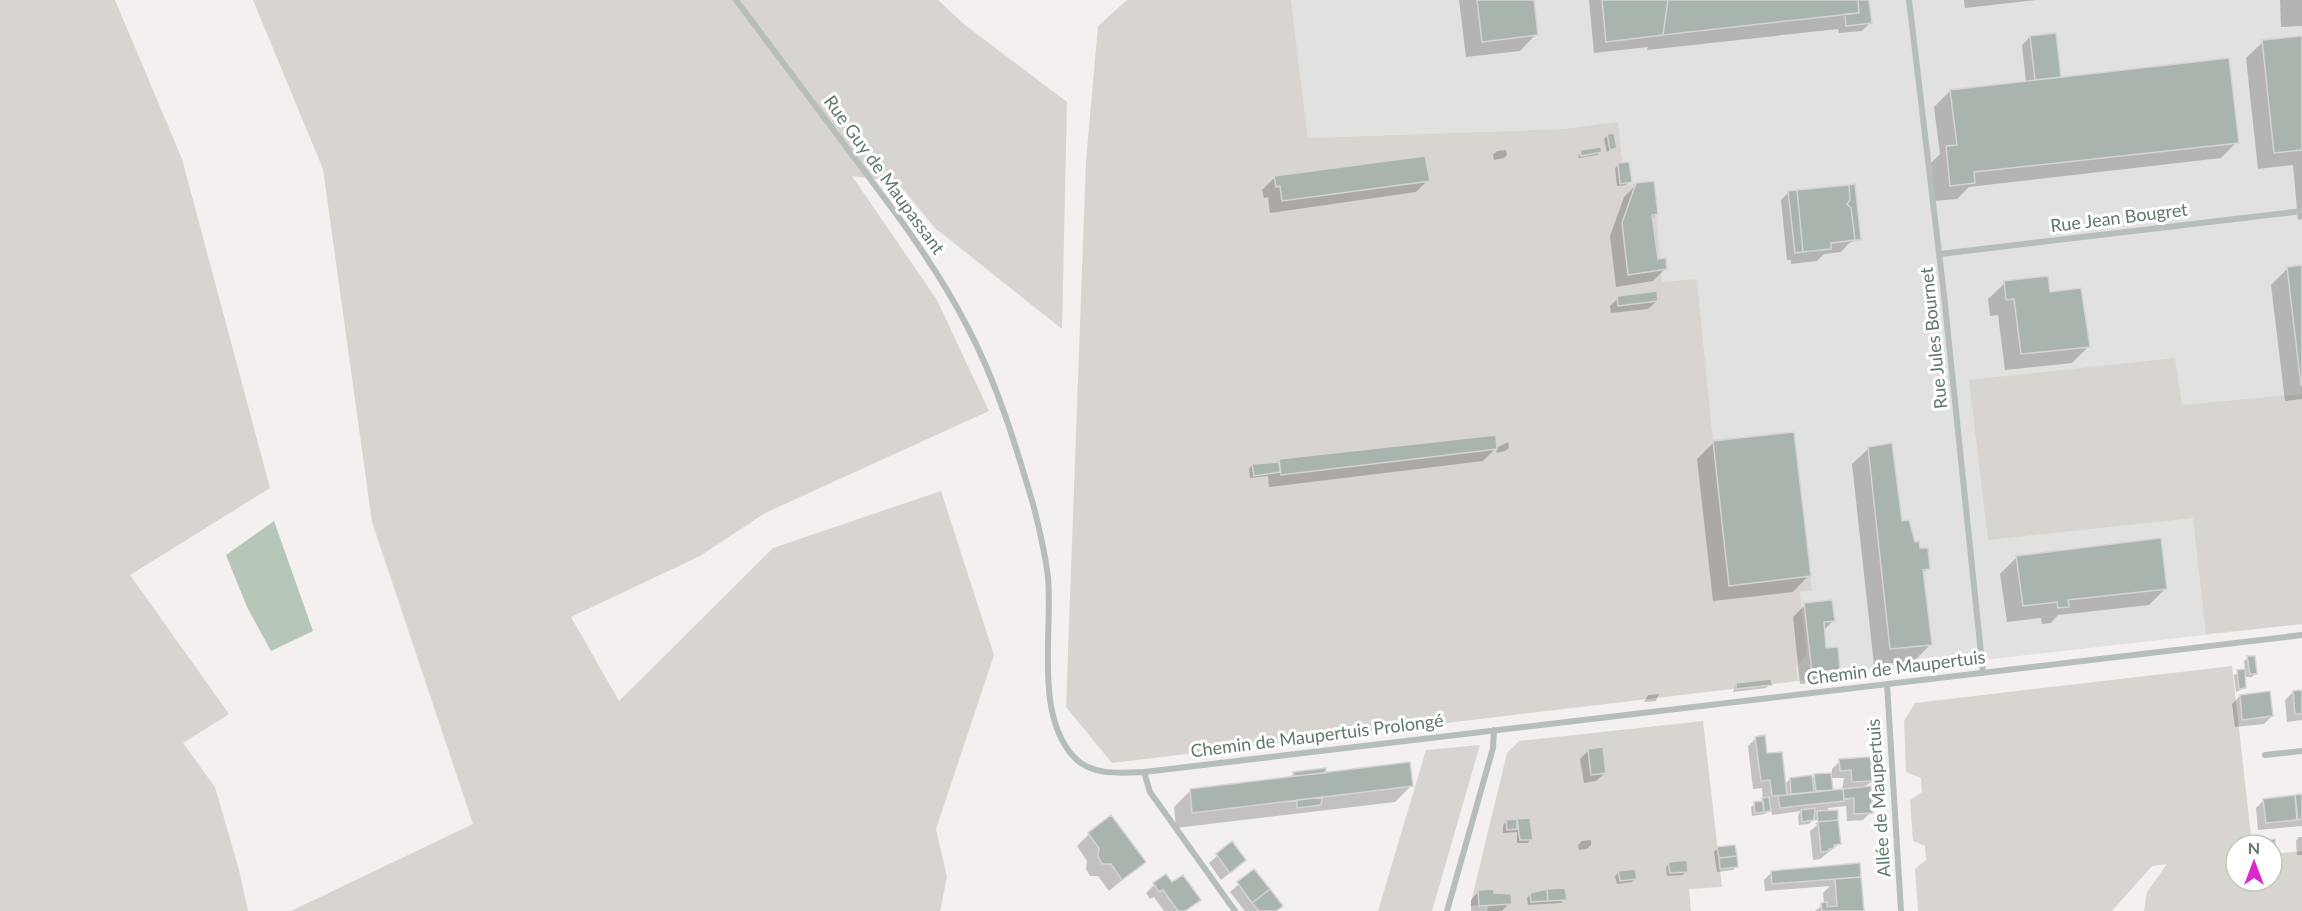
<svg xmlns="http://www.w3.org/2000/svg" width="2302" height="911" font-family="Lato,sans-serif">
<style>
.built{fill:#e1e1e0}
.green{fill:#d8d4cf}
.water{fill:#b6c6b8}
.shadow{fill:#0003;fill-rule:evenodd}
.building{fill:#a8b4ac;stroke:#d5d3d3;stroke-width:1.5}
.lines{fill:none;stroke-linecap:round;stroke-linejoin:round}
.street{stroke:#b5bfb8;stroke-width:6}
.labels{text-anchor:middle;stroke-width:6;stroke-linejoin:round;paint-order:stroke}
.street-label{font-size:18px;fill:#5f7a67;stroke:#fff}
</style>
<rect width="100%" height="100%" fill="#f4f0f0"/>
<path class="built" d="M1291,0H2302V624L1798,681L1796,667L1807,654L1800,592L1812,591L1793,432L1713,441L1697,279L1662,283L1654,181L1625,185L1618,123L1562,129L1308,138Z"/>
<path class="green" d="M0,0H115L182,159L270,488L130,575L229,714L183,743L215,787L239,870L248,911H0Z
M253,0H938L965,25L1067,102L1062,329L935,228L897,182L852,176L937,300L989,411L765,513L700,556L571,617L619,701L773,548L941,491L994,655L936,829L947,877L940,911H291L473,824L372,522L323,169Z
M1127,0H1291L1308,138L1562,129L1618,122L1625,185L1654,181L1662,282L1697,279L1713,440L1794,432L1812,591L1800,592L1807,654L1796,667L1798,681L1112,763L1066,707L1086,161L1098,26Z
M2175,358L2182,405L2302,394V624L2206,634L2193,518L1988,540L1969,380Z
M2232,666L2252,845H2236V881H2272V854L2302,851V911H2144L2147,892L2167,864L2152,866L2112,911H1918L1915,869L1926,860L1925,846L1913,841L1910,800L1922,792L1921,778L1906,772L1904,721L1915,703Z
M1703,721L1722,887L1689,889L1691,911H1487L1489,905L1470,906L1507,753L1519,741Z
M1480,745L1432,911H1378L1426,750Z"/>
<path class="water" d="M274,521L313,631L271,651L247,607L226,555Z"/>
<path class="shadow" d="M1459,0H1532L1536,34L1520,51L1466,57Z
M1589,0H1868L1870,23L1862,31L1839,33L1838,29L1647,50L1648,47L1594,53Z
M1964,0H2036L1965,8Z
M2280,0H2302V26L2281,27Z
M2030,37L2059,76L2056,79L2237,142L2221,158L1969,187L1957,199L1934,201L1930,164L1940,154L1934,107L1950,91L2026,82L2022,45Z
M2302,38V219L2298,220L2293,165L2258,169L2246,58L2263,42Z
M1608,135L1615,147L1607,152L1604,139Z
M1506,150L1507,155L1504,158L1494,160L1493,155L1497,151Z
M1581,151L1600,152L1597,155L1578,158Z
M1619,165L1630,182L1626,185L1617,186L1615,168Z
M1275,177L1428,180L1416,192L1270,213L1268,197L1264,198L1262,190Z
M1637,184L1656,214L1651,219L1657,261L1666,268L1653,281L1616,287L1610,236L1624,197Z
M1789,192L1859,239L1849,243L1841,252L1824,254L1817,261L1791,264V260H1787L1781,200Z
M2302,266V399L2285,401L2271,285L2288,268Z
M2005,283L2049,294L2089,346L2072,363L2005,370L1998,315L1990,316L1988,299Z
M1618,298L1657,301L1648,309L1611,313L1610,306Z
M1508,442L1509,448L1505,451L1497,453L1496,448L1483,461L1269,487L1268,476L1250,478L1249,469L1252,465L1276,463L1279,460L1496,448Z
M1714,442L1809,575L1793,592L1713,601L1697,459Z
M1869,448L1901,523L1928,568L1922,574L1930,645L1914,661L1874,665L1852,464Z
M2017,557L2166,588L2149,605L2058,615L2051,623L2042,624L2041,618L2007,622L2000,574Z
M1805,605L1833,621L1823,631L1825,649L1839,669L1826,682L1800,684L1793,617Z
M2248,658L2256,673L2252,677H2244L2245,688L2236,692L2234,675L2245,670L2244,661Z
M1736,684H1770L1766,688L1733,692Z
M2302,691V720L2287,722L2285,700L2293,692Z
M1659,694L1656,701L1644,702L1648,695Z
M2240,696L2272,716L2264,724L2235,727L2232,704Z
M1763,737L1766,755L1781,754L1784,785L1790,779L1811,777V779L1815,776L1832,774V769L1840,761L1874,758L1875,780L1862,788L1870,787L1871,812L1863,820L1847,821L1846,806L1828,808V812H1836L1839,844L1820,859L1813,860L1810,831L1817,825L1815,823L1835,822V819L1815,820V818L1809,824L1799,825L1798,815L1801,811L1772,815L1771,808L1765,814L1752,816L1751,807L1763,800L1762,788L1753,789L1748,746L1756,738ZM1830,778H1844L1842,790L1829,792L1832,789Z
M1589,750L1605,773L1596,781L1584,783L1580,759Z
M1294,773L1323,774L1412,785L1395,802L1176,828L1174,807L1191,790L1290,777Z
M2302,796V826L2258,830L2256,808L2264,800Z
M1529,820L1531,839L1528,843H1517V832L1503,833V825L1507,821Z
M1089,834L1144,862L1109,891L1098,876H1090L1086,869L1087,861L1077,846Z
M2299,837H2302V855H2297L2296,841Z
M1591,840V845L1587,849L1579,850L1578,845L1582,841Z
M1232,843L1236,868L1221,880L1209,863Z
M1718,848L1736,866L1733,870L1717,872L1714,852Z
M1669,863L1686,871L1683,875L1667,876L1666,867Z
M1859,864L1862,911H1815L1824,904L1823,893L1830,886L1765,891L1764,880L1772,872Z
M1254,871L1276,911H1245L1230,892Z
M1619,872L1635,878L1632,882L1617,884L1615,876Z
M1154,885H1172L1199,900L1186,911H1164L1154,897L1150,899L1146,893Z
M1479,891L1492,894L1510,903L1502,911H1471V900Z
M1531,894L1565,899L1561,903L1528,905L1527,898Z"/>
<path class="building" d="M1477,0H1534L1538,35L1482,42Z
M1602,0H1668L1663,35L1606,42Z
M1668,0H1858L1859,13L1663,35Z
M1858,0H1869L1872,23L1846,26L1845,14L1859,13Z
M2056,33L2061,77L2035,80L2030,36Z
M2302,36V150L2274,153L2262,40Z
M2229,58L2239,143L1974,172L1975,183L1950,186L1946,146L1957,145L1950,90Z
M1614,133L1617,148L1610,150L1607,134Z
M1601,147L1602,152L1581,156L1580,150Z
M1425,156L1430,181L1282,201L1280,186L1276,187L1274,176Z
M1629,162L1632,182L1620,184L1618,163Z
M1654,181L1658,214L1652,215L1658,259L1666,258L1667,269L1628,275L1622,223L1636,183Z
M1855,184L1861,240H1855L1851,208L1847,204L1850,200L1849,185Z
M1849,185L1850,200L1847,204L1851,208L1855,240L1831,243V249L1803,252L1797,190Z
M1797,190L1803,252L1795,253L1788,191Z
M2302,265V385H2301L2287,267Z
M2048,276L2050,292L2081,288L2090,347L2021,354L2014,299L2006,300L2004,281Z
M1657,291L1658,301L1618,306L1617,296Z
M1794,432L1811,576L1729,586L1713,441Z
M1496,435L1497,449L1281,475L1279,459Z
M1892,443L1902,521L1909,520L1915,542L1919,541L1920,548H1928L1930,569L1923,570L1932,645L1890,649L1868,447Z
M1279,462L1280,472L1254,476L1252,464Z
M2161,538L2167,589L2068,600L2069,607L2058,608L2057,602L2023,606L2016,556Z
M1832,600L1835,621L1824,622L1826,648L1838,647L1840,670L1812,672L1804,603Z
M2247,656H2255L2257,674H2250Z
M2245,669L2246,688L2239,689L2237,670Z
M1771,679L1772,685L1736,689V683Z
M2302,690V714H2295L2293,691Z
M2270,691L2273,716L2242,720L2240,695Z
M1765,735L1767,753L1782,752L1787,795L1772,796L1770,780L1761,781L1755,737Z
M1603,747L1606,773L1591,775L1588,749Z
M1871,757H1875L1876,781H1872Z
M1871,757L1872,781L1852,782L1851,770L1840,771L1839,759Z
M1410,762L1413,786L1192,813L1190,789Z
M1326,768L1325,773L1294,776L1293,772Z
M1831,773L1833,790L1816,791L1814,774Z
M1812,775L1814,792L1791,794L1790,778Z
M1871,786L1873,813L1854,814V798L1844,799L1843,789Z
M1843,789L1844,801L1780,808L1778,796Z
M2302,794V819L2298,820L2295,795Z
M2295,795L2297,820L2266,823L2263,799Z
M1322,797L1321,805L1297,808V800Z
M1769,797L1771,811L1764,812L1762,798Z
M1763,801L1764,812L1755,813L1754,802Z
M1815,808L1814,820L1802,822L1801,810Z
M1838,810V820L1818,822L1817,811Z
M1111,815L1146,862L1122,880L1111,864H1102L1098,856L1099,848L1088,833Z
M1530,818L1533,840H1520L1517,819Z
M1517,819V829L1507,830L1506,820Z
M1838,820L1841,844L1834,845V848L1829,849V851L1821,852L1818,822Z
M2275,839L2276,856H2272V845H2258L2257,841Z
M1232,841L1246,860L1230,873L1216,854Z
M1735,845L1737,856L1719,858L1717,847Z
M1737,856L1738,867L1720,869L1719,858Z
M1687,860L1688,872L1670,873L1668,862Z
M1860,863L1861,877L1772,884L1771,871Z
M1254,869L1270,889L1252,903L1237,882Z
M1635,869L1637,879L1620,881L1618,871Z
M1166,874L1172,882L1183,875L1201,900L1185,911H1178L1163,890L1159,892L1153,883Z
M1861,877L1864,911H1822L1821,903L1827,902V907L1837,906L1835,879Z
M1565,888L1567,900L1548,901L1547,889Z
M1270,889L1283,906L1276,911H1259L1252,903Z
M1494,889V893L1511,894L1512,904L1479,906L1478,890Z
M1547,889L1548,901L1531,902L1530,893Z"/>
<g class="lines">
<path class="street" d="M736,0C776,53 816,107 856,160C896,213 936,266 967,326C997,383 1015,443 1033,504C1039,527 1045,553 1048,577C1053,631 1034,714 1074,757C1091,776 1121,773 1144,772L2302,635
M1909,0L1944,295L1983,673
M1940,254L2302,211
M1887,684L1901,911
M2265,755L2302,751
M1144,772L1150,792L1235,911
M1447,911L1493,748L1494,730"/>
</g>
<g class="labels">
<g class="street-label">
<text transform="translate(884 175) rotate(54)" y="6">Rue Guy de Maupassant</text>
<text transform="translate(2119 218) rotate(-7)" y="6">Rue Jean Bougret</text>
<text transform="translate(1934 338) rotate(-96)" y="6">Rue Jules Bournet</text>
<text transform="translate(1896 668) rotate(-7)" y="6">Chemin de Maupertuis</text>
<text transform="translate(1317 736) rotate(-7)" y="6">Chemin de Maupertuis Prolongé</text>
<text transform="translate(1879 798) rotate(-94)" y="6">Allée de Maupertuis</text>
</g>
</g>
<g transform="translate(2254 863)"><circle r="28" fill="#ffffff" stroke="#bfcac2" stroke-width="1.5"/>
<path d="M0-4.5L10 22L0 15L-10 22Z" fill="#dd26ce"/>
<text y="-9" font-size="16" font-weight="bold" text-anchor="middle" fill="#5f7a67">N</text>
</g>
</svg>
